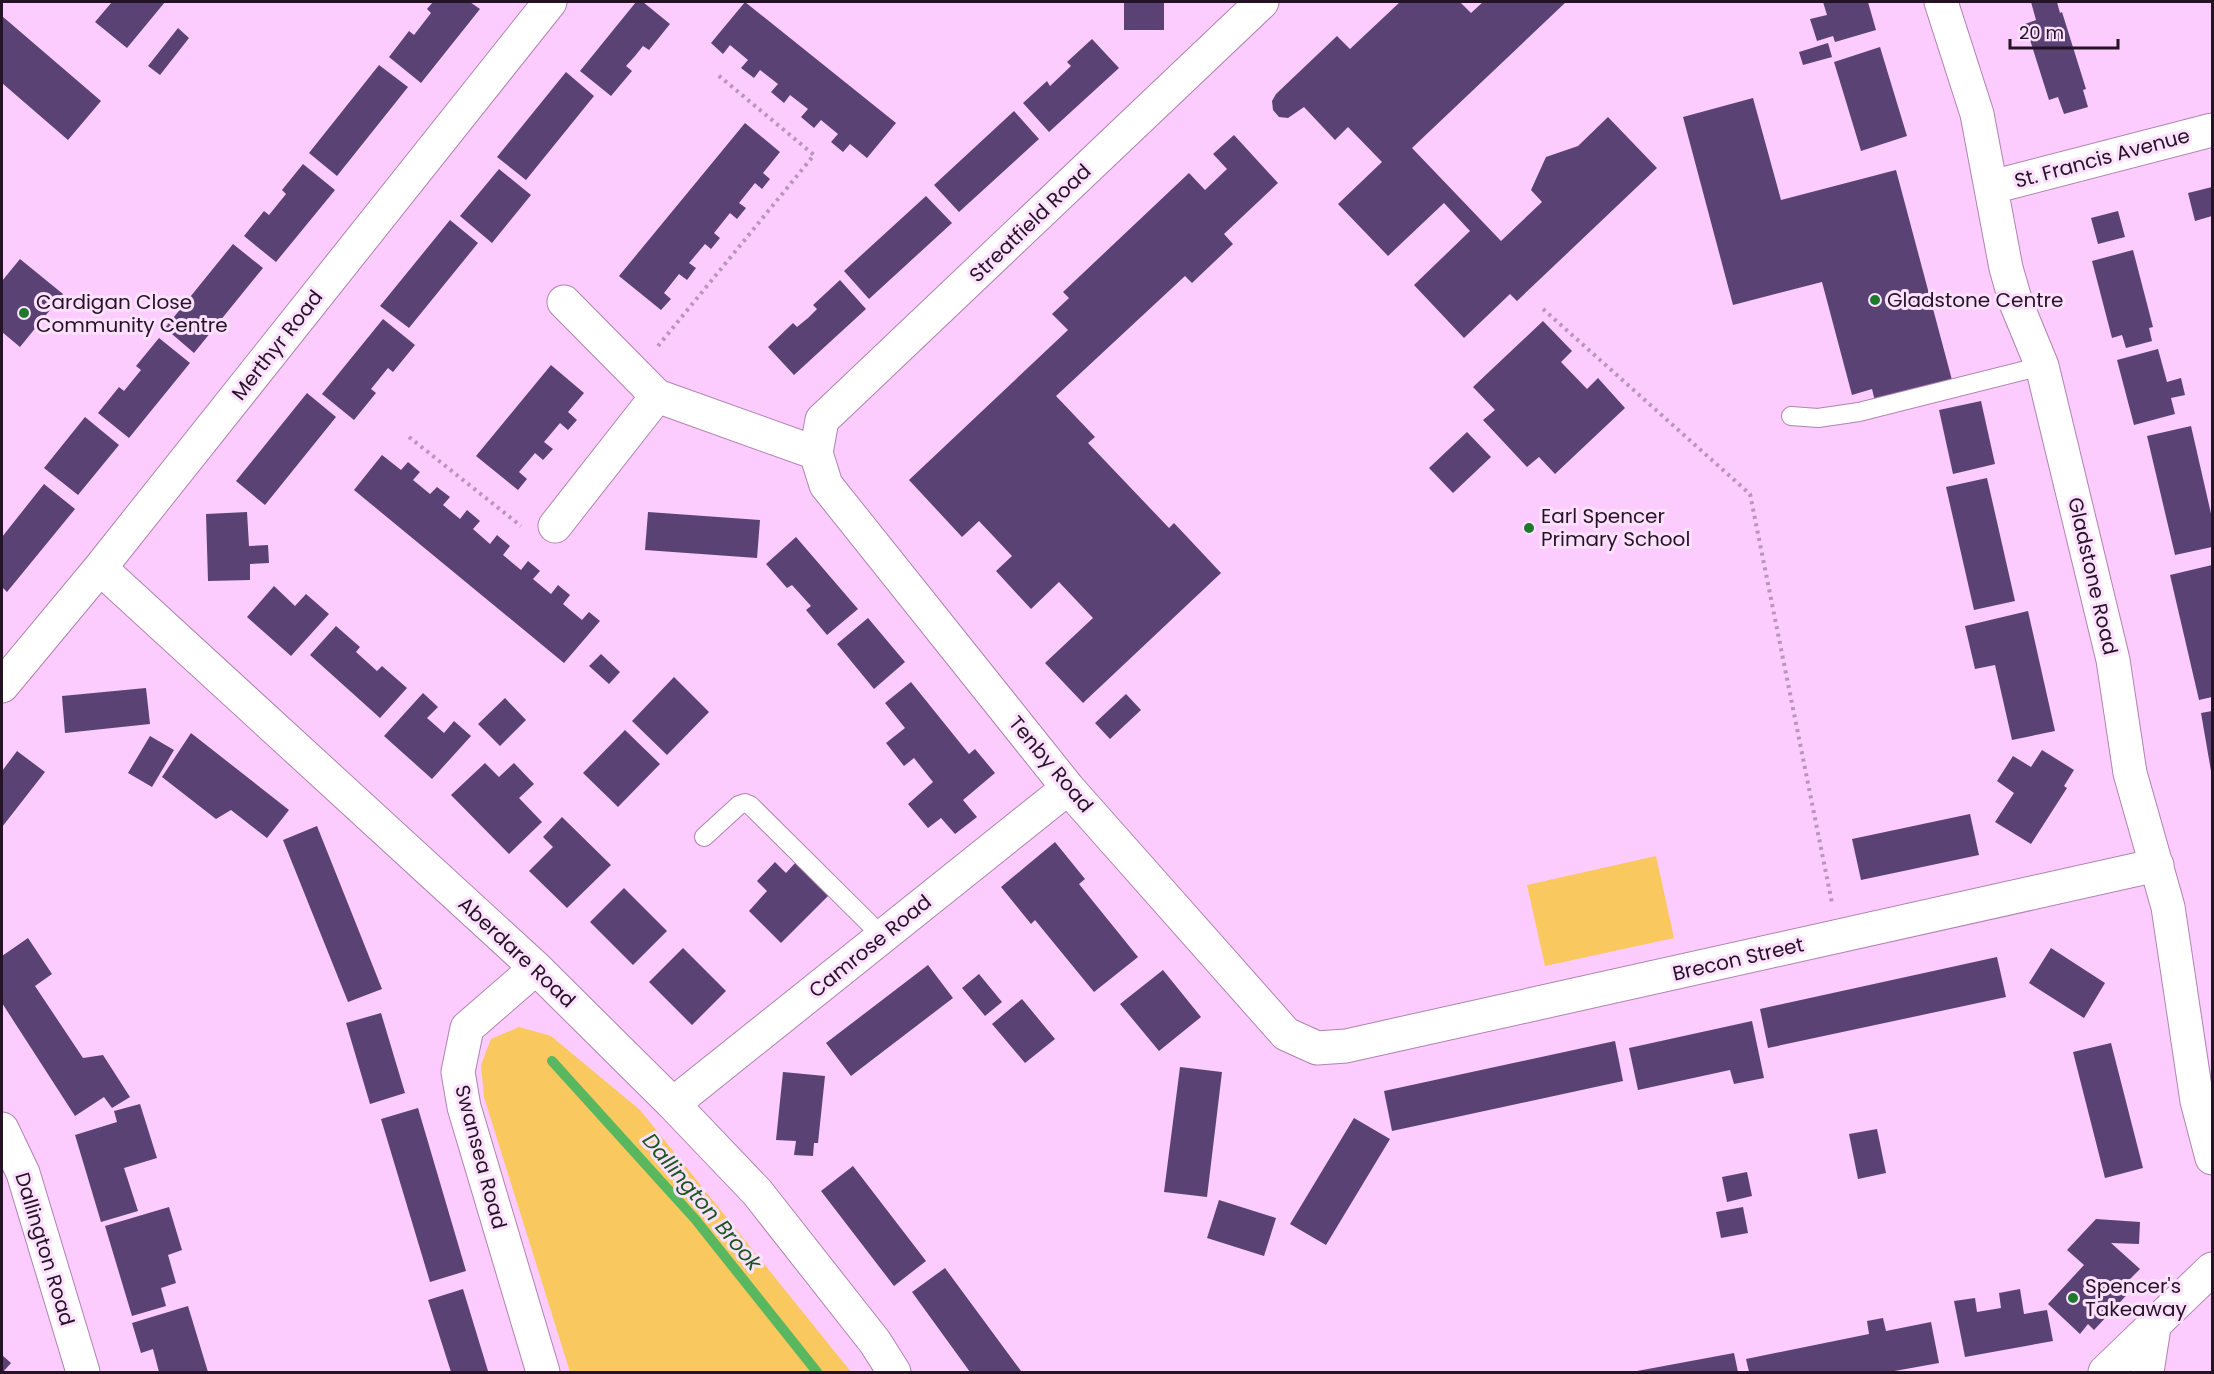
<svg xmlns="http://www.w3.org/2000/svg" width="2214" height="1374" font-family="Poppins,sans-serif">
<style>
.green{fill:#f9c95f}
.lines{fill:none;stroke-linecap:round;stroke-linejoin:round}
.stream{stroke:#59b760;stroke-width:10}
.building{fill:#5a4374}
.service-casing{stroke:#b083b1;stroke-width:20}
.minor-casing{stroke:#b083b1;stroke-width:35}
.tertiary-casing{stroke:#b083b1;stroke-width:35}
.path{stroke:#ba94bb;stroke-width:4;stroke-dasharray:3 4.5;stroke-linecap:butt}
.service{stroke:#fff;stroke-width:18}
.minor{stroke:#fff;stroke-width:33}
.tertiary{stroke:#fff;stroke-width:33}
.poi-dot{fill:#1d7a2a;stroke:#fde0fe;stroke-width:2}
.labels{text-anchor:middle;stroke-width:6;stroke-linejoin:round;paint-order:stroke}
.street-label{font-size:20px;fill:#241325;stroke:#fde0fe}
.poi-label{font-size:20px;fill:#241325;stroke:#fde0fe;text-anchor:start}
.water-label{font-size:21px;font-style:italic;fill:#16571e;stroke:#fde0fe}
</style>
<rect width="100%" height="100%" fill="#fbccfd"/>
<path class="green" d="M1656,856L1674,938L1545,966L1527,885Z
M519,1027L551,1036L640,1110L851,1372H570L484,1097L481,1065L491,1039Z"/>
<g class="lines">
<path class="stream" d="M552,1061L695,1219L817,1372"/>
</g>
<path class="building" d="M112,2H165L127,48L95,22Z
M433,2H470L480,9L421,83L389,57L409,31L414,35L431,13L427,9Z
M636,2H643L670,24L649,50L643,46L635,56L626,66L632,71L611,96L580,71Z
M745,2L896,123L867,158L850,144L843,152L831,142L838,134L821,120L814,128L801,117L808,109L790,95L784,103L771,92L778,84L760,70L754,78L741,68L748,60L730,45L723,54L711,43Z
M1124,2H1164V30H1124Z
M1400,2H1460L1471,13L1483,2H1566L1412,148L1501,241L1542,202L1531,190L1546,157L1578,146L1608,117L1657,168L1517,301L1510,294L1464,338L1414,285L1470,231L1444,203L1388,256L1338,204L1382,162L1348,127L1335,140L1304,107L1288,118L1279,117L1273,110L1272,101L1276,94L1337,36L1350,49Z
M1823,2H1868L1876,30L1835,42L1833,36L1817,41L1810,19L1827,15Z
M2031,2H2057L2060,13L2062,12L2086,89L2083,90L2088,107L2064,114L2058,97L2049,100L2025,24L2036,20Z
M2,16L101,101L68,140L2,83Z
M178,28L189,38L160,75L148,66Z
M1092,39L1119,68L1049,132L1023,103L1047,81L1050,86L1071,66L1067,62Z
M1828,43L1832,57L1803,65L1799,52Z
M1880,47L1907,136L1861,151L1834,62Z
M379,65L408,87L337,176L309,153Z
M566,72L594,96L526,180L497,157Z
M1753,98L1781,200L1896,170L1952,380L1875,401L1872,389L1852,395L1822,282L1733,305L1683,117Z
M1014,111L1039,139L959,212L934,185Z
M745,123L780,152L763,173L770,179L762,189L755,183L739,203L746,208L737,219L730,213L714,233L720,238L711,249L705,244L689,263L696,268L687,280L679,274L664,293L671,299L661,310L619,276Z
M1234,135L1278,183L1224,234L1233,244L1192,283L1185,276L1056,396L1095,437L1088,443L1169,528L1174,523L1221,573L1083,703L1045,663L1093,618L1059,582L1031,609L996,571L1012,556L979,521L962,537L909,480L1068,330L1052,314L1069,298L1063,292L1189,173L1205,190L1227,169L1213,154Z
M303,164L335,190L276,262L244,236L264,211L269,215L286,194L282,190Z
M499,169L531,195L492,243L460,216Z
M2212,187V216L2195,221L2188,193Z
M926,196L952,223L869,299L844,271Z
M2118,211L2125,237L2098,244L2091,218Z
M450,220L478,243L409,328L380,306Z
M233,244L263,268L194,353L165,328Z
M2133,250L2153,327L2149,328L2152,341L2126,348L2122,335L2112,338L2092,261Z
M20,259L63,294L20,347L2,332V281Z
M840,280L866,309L794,375L768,347L793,323L797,327L808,318L817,309L813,305Z
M383,319L415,345L393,372L388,368L371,389L376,393L354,420L322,394Z
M1543,321L1572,351L1561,362L1587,389L1598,378L1625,408L1555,474L1539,457L1527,467L1483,420L1495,410L1473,387Z
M159,338L190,363L129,438L98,413L119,387L124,391L141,370L136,366Z
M2158,349L2167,382L2181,378L2185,395L2171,398L2175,414L2134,425L2117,360Z
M551,365L584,393L568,412L577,420L568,430L560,423L544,442L553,449L543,460L535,453L519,472L527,479L518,490L476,456Z
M307,393L336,417L265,505L236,481Z
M1981,401L1995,464L1953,474L1939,410Z
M85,417L119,445L78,495L44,468Z
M2191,426L2212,518V547L2175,555L2147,436Z
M1467,432L1491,457L1453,493L1429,468Z
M382,455L401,470L408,462L420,472L413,480L430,494L437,487L450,497L443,505L460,519L467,510L480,521L473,529L490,544L497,535L510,546L503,555L521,570L528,561L540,571L533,579L551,594L558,585L570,595L563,604L582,620L589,612L600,621L564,663L354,490Z
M1987,478L2015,601L1974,610L1946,487Z
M44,484L75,509L7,592L2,587V537Z
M247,512L249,546L268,545L269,563L250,564V580L208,581L206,514Z
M648,512L760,520L757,558L645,550Z
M796,537L858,609L827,635L806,610L811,606L792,585L787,588L766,564Z
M2212,565V697L2199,700L2170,575Z
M274,586L295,606L306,594L329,614L291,656L247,617Z
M2028,611L2055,731L2012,740L1995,665L1975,669L1965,626Z
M868,618L905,662L874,689L837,644Z
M336,626L360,647L356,652L377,671L382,666L407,688L380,718L310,655Z
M601,654L620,672L609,684L589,666Z
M674,677L709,712L667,755L632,721Z
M911,682L969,754L975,749L995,773L963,800L977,817L955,834L941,818L928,828L908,804L933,782L914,758L904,766L886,743L905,728L885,703Z
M146,688L150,724L65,733L62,696Z
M423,693L438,707L427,718L444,733L454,721L471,736L432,779L384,736Z
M1126,694L1141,710L1110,739L1095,723Z
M505,698L526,720L500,746L478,724Z
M2212,711V771H2211L2201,713Z
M625,730L660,764L618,807L583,773Z
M191,733L289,810L267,838L231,810L216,819L162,777Z
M150,736L174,750L152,787L128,773Z
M2042,750L2074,770L2064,786L2067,788L2031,844L1995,822L2014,793L1997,781L2013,756L2031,767Z
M17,751L45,772L2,827V771Z
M485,763L499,777L514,763L534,784L519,798L542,822L509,854L451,795Z
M1970,814L1979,855L1861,880L1852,839Z
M562,817L611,865L567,908L529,871L553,847L543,837Z
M317,826L382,989L348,1002L283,840Z
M1055,842L1085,879L1079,884L1138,957L1094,992L1035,920L1031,924L1001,887Z
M775,862L786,873L796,862L829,895L781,943L749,911L767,891L757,881Z
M624,888L667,931L633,965L590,922Z
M28,938L52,974L35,986L83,1058L103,1055L130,1097L112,1108L104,1097L75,1116L2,1003V956Z
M683,948L726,991L692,1025L649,982Z
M2051,948L2105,983L2084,1018L2029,983Z
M1997,957L2006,997L1768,1048L1760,1009Z
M928,965L953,998L851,1076L826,1043Z
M1163,970L1201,1017L1159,1051L1120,1004Z
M979,974L1002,1002L985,1016L962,988Z
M1022,999L1055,1039L1025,1063L992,1024Z
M381,1013L405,1093L370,1104L346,1023Z
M1752,1021L1764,1078L1734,1084L1730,1070L1638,1090L1629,1048Z
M1615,1041L1623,1081L1392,1131L1384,1091Z
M2111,1043L2143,1168L2105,1178L2073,1052Z
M1180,1067L1222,1072L1207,1197L1164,1192Z
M783,1072L825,1076L818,1143H814L813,1156L794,1155L796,1141L776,1140Z
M140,1104L157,1158L124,1168L138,1211L101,1222L75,1135L117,1122L114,1111Z
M418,1108L466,1271L430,1282L381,1119Z
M1354,1118L1390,1139L1326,1245L1290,1224Z
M1877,1129L1886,1173L1858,1179L1849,1134Z
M853,1166L926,1261L894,1286L821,1191Z
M1747,1172L1752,1196L1727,1202L1722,1177Z
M1219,1200L1276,1218L1264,1256L1207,1238Z
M169,1207L182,1250L168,1255L176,1283L161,1288L166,1306L132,1316L105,1226Z
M1743,1207L1748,1233L1721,1238L1716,1212Z
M2096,1219L2140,1222L2139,1244L2111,1243L2140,1269L2130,1279L2136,1285L2094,1330L2088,1324L2080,1334L2048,1304L2084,1265L2067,1250Z
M945,1268L1021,1371L1019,1372H970L912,1292Z
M463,1289L488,1371L482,1372H451L428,1300Z
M2020,1289L2024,1314L2047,1310L2053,1341L1965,1357L1954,1301L1975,1298L1977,1312L2001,1308L1999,1293Z
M188,1306L208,1372H159L153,1349L141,1353L132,1323Z
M1883,1318L1886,1331L1931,1322L1939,1363L1889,1372H1749L1746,1359L1869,1334L1867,1321Z
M1734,1353L1738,1372H1637V1371Z
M2,1355L11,1363L3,1372H2Z"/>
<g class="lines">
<defs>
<path id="service" d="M1791,416L1818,418L1859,412L2042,366
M704,837L739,805L745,803L750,805L882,936"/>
<path id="minor" d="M1262,2L822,420L816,453L826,485L1068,788L1286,1034L1317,1048L1346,1046L2157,865
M1992,187L2212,130
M564,302L657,396L816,453
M555,526L657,396
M100,568L536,968L673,1104L757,1192L875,1342L894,1372
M2,686L100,568L550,2
M536,968L467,1028L458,1072L464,1107L543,1372
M673,1104L1068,788
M2,1129L23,1173L83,1372
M2105,1372L2212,1269
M2147,1372L2154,1327"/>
<path id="tertiary" d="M1941,2L1977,114L2006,268L2016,303L2042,366L2113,660L2130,773L2168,907L2197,1101L2212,1158"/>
</defs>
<use href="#service" class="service-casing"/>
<use href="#minor" class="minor-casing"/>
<use href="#tertiary" class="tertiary-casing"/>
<path class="path" d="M1543,309L1750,494L1832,903
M658,346L814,155L718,75
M409,437L521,526"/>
<use href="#service" class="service"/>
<use href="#minor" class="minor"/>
<use href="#tertiary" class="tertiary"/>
</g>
<g class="poi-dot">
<circle cx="1875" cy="300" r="6"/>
<circle cx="24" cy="313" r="6"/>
<circle cx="1529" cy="528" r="6"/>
<circle cx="2073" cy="1298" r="6"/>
</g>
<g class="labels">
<g class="street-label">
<text transform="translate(2102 158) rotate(-15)" y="7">St. Francis Avenue</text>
<text transform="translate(1030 223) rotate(-44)" y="7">Streatfield Road</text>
<text transform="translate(277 345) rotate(-52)" y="7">Merthyr Road</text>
<text transform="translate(2093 576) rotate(77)" y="7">Gladstone Road</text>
<text transform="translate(1051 764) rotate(50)" y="7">Tenby Road</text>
<text transform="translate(870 946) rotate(-39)" y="7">Camrose Road</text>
<text transform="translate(517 952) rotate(43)" y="7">Aberdare Road</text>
<text transform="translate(1738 959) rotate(-13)" y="7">Brecon Street</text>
<text transform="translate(481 1157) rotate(75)" y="7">Swansea Road</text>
<text transform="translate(45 1249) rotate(73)" y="7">Dallington Road</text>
</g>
<g class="poi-label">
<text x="1887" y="307">Gladstone Centre</text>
<text x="36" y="309">Cardigan Close<tspan x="36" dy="23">Community Centre</tspan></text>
<text x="1541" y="523">Earl Spencer<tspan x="1541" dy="23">Primary School</tspan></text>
<text x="2085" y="1293">Spencer's<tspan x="2085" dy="23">Takeaway</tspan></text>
</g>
<g class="water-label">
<text transform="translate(702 1202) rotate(50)" y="7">Dallington Brook</text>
</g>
</g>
<rect width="2214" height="1374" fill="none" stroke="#241325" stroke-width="6"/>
<path d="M2010 39v9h108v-9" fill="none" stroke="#241325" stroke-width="3"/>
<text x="2019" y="39" font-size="18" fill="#241325" stroke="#fde0fe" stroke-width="4.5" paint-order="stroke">20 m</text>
</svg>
